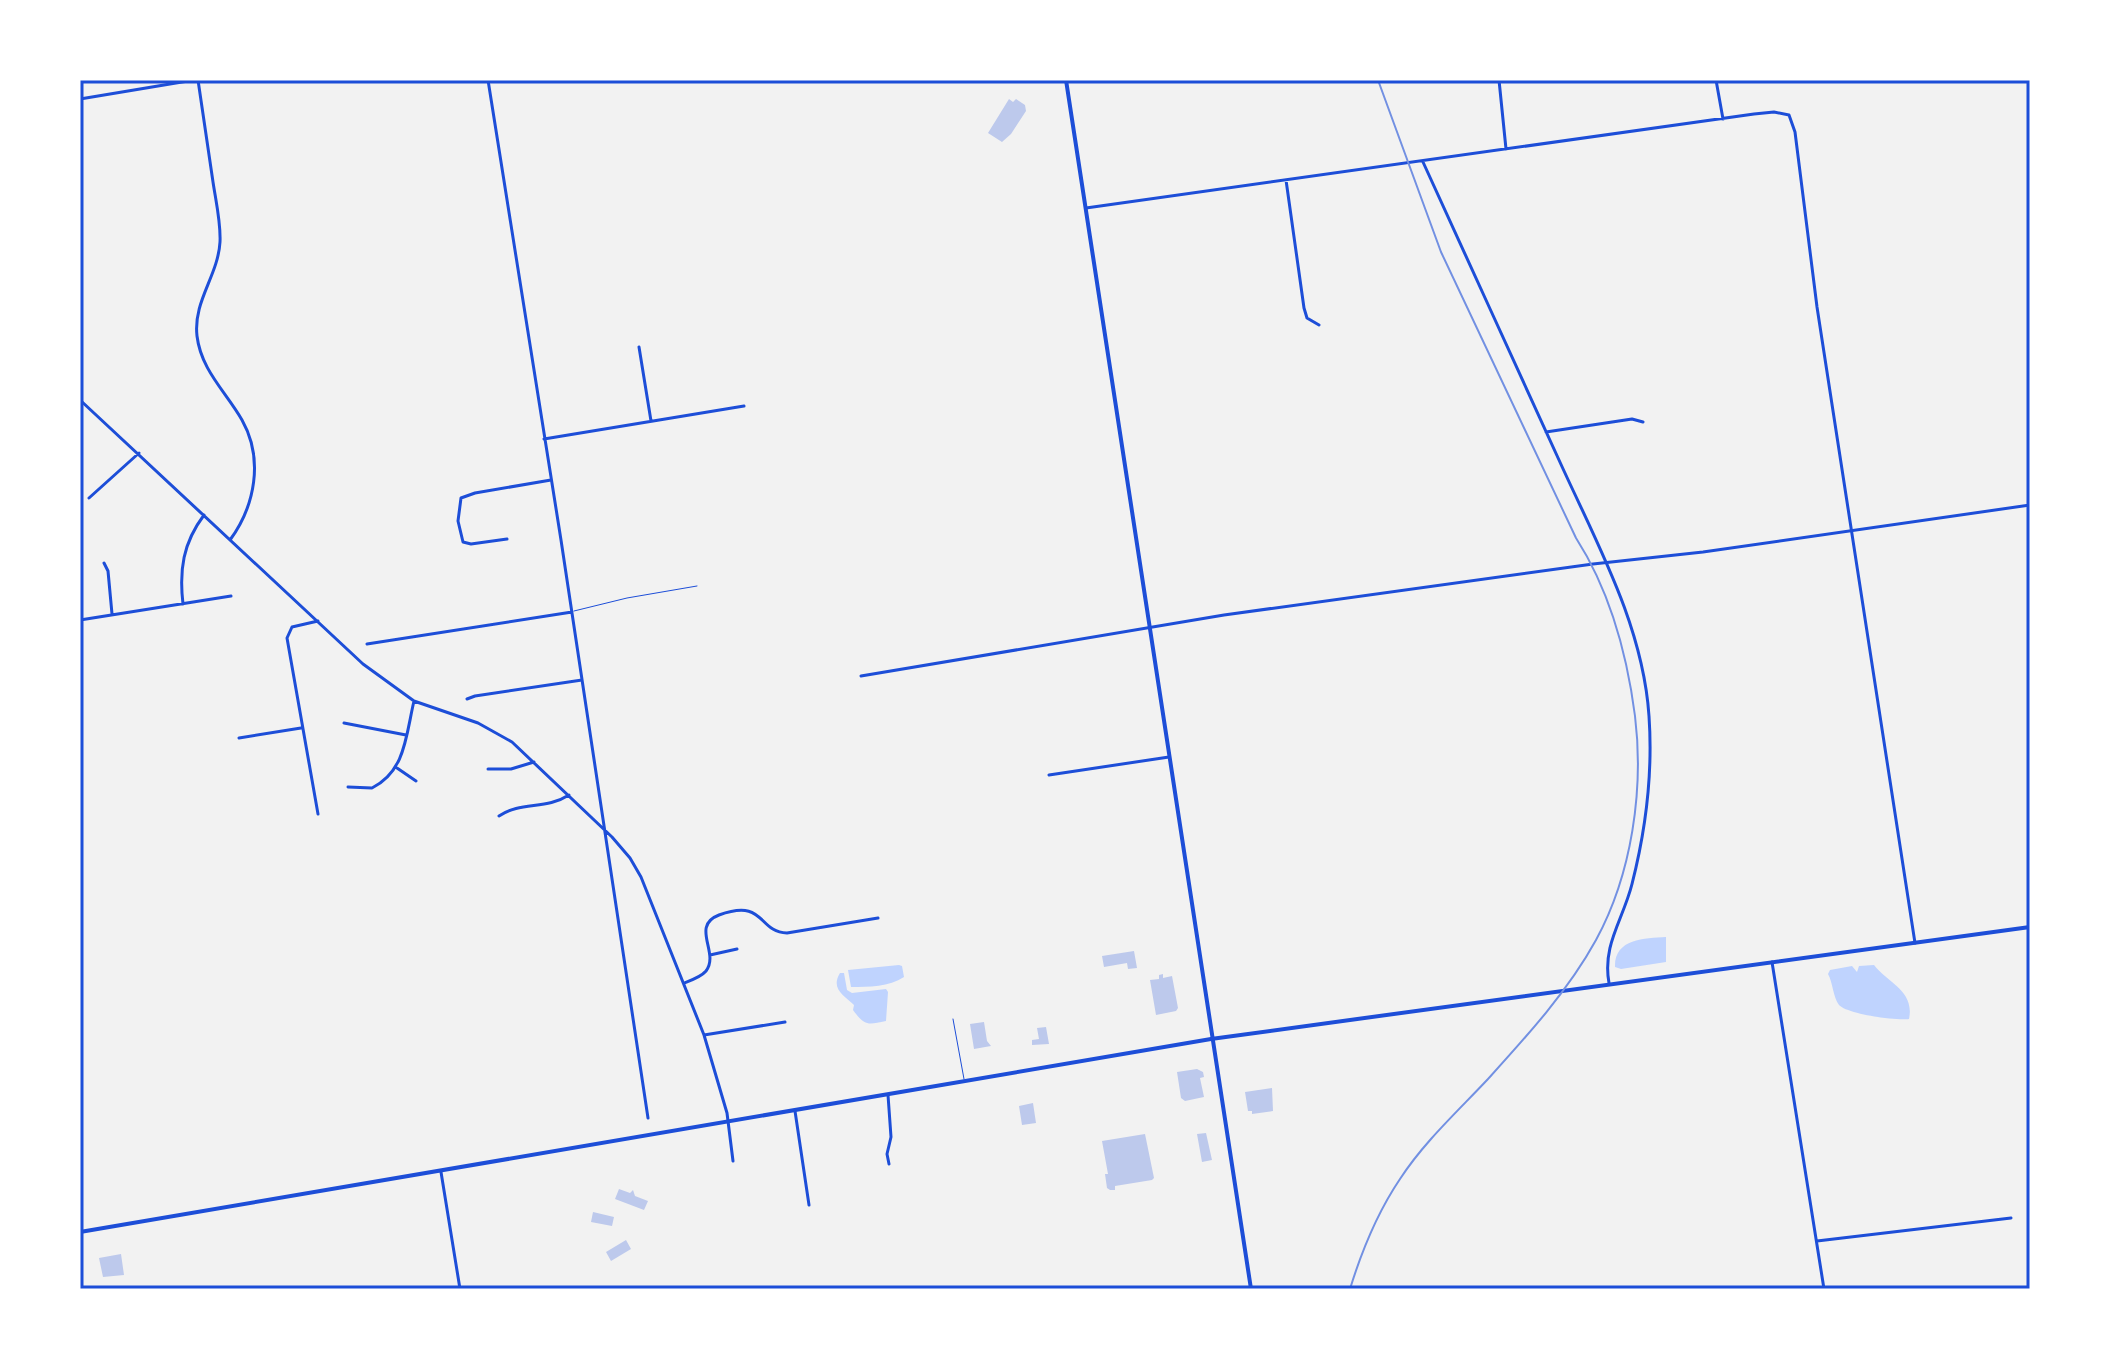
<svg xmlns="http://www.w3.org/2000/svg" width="2110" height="1369" font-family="'DM Sans',sans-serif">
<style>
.water{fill:#bfd3fe}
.building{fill:#bdc9ec}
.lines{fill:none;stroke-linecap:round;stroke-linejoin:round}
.service{stroke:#1d4ed8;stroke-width:1}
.minor{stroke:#1d4ed8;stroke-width:3}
.tertiary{stroke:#1d4ed8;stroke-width:3}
.secondary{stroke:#1d4ed8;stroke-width:4}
.primary{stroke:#1d4ed8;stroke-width:4}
.rail{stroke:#7290e2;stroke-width:2}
.neatline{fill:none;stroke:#1d4ed8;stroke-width:3}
</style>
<rect width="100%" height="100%" fill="#f2f2f2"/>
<path class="water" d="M1666,937V962L1621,969L1615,967C1614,939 1644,938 1666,937Z
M899,965L902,966L904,977C889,987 869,987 851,987L848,970Z
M1874,965C1888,983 1915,991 1909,1019C1897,1021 1847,1014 1839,1005C1833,997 1833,983 1828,974L1830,970L1852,966L1857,972L1859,966Z
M840,973H844L847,990L852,993L886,989L888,992L886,1021C867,1025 865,1026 853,1010L854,1005C845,996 830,989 840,973Z"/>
<path class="building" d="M1009,99L1013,102L1016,99L1025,105L1026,111L1011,134L1002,142L988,133Z
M1134,951L1137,968L1128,969L1127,963L1104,967L1102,956Z
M1163,974V978L1172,976L1178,1008L1176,1011L1156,1015L1150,980L1159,979V975Z
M984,1022L987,1041L991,1046L974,1049L970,1024Z
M1046,1027L1049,1044L1032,1045V1040L1039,1039L1037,1028Z
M1197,1069L1203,1072L1204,1077L1200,1078L1204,1097L1185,1101L1181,1098L1177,1072Z
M1272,1088L1273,1111L1252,1114V1111H1248L1245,1092Z
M1033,1103L1036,1123L1022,1125L1019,1106Z
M1206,1133L1212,1160L1202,1162L1197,1134Z
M1145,1134L1154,1178L1152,1180L1115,1186V1190H1110L1107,1188L1105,1174H1108L1102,1141Z
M619,1189L630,1193L633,1190L635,1196L648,1201L644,1210L615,1199Z
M593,1212L614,1217L612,1226L591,1222Z
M626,1240L631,1249L611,1261L606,1252Z
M121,1254L124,1275L103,1277L99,1258Z"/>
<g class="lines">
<path class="service" d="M574,611L627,598L697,586
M953,1019L964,1079"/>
<path class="minor" d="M198,80C203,114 208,148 213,182C216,202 221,223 220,242C218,276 193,301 197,336C201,370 226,392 242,420C264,459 255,506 230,540
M488,80L561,540L648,1118
M1499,80L1506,149
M1716,80L1723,119
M80,99L194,80
M1423,162C1468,261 1514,361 1559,460C1596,542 1643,625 1649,716C1653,774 1646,829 1632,884C1623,920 1602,945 1609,983
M1286,180L1304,308L1307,318L1319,325
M1086,208L1754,114L1774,112L1789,115L1795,132L1817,307L1915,943
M639,347L651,421
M80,400L363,664L414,701L478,723L512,742L612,837L630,858L641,877L704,1035L727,1113L733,1161
M1546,432L1632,419L1643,422
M544,439L744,406
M89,498L139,453
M507,539L471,544L463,542L458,521L461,498L475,493L551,480
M104,563L108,571L112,614
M183,604C179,570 183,543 204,515
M80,620L231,596
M318,621L292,627L287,638L318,814
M367,644L572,612
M467,699L475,696L582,680
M344,723L406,735
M239,738L301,728
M397,768L416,781
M488,769H511L534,762
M1049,775L1169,757
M348,787L372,788C406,771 406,734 414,701
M499,816C521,801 546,810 569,795
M710,955L737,949
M1772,962L1824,1289
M684,983C692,980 701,977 706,971C720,953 690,926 719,915C766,898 757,932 787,933L878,918
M704,1035L785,1022
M888,1095L891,1137L887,1154L889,1164
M795,1111L809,1205
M441,1172L460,1289
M1817,1241L2011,1218"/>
<path class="tertiary" d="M861,676L1224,615L1593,564L1703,552L2030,505"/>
<path class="secondary" d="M1066,80L1251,1289"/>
<path class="primary" d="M80,1232L1211,1039L2030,927"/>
<path class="rail" d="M1350,1289C1362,1250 1377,1213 1400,1179C1424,1142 1458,1111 1488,1079C1527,1036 1568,991 1596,940C1632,874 1644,789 1635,716C1627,654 1610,591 1576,538L1441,252L1378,80"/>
</g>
<rect width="2110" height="1369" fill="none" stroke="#ffffff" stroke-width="164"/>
<rect x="82" y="82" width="1946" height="1205" class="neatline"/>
</svg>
